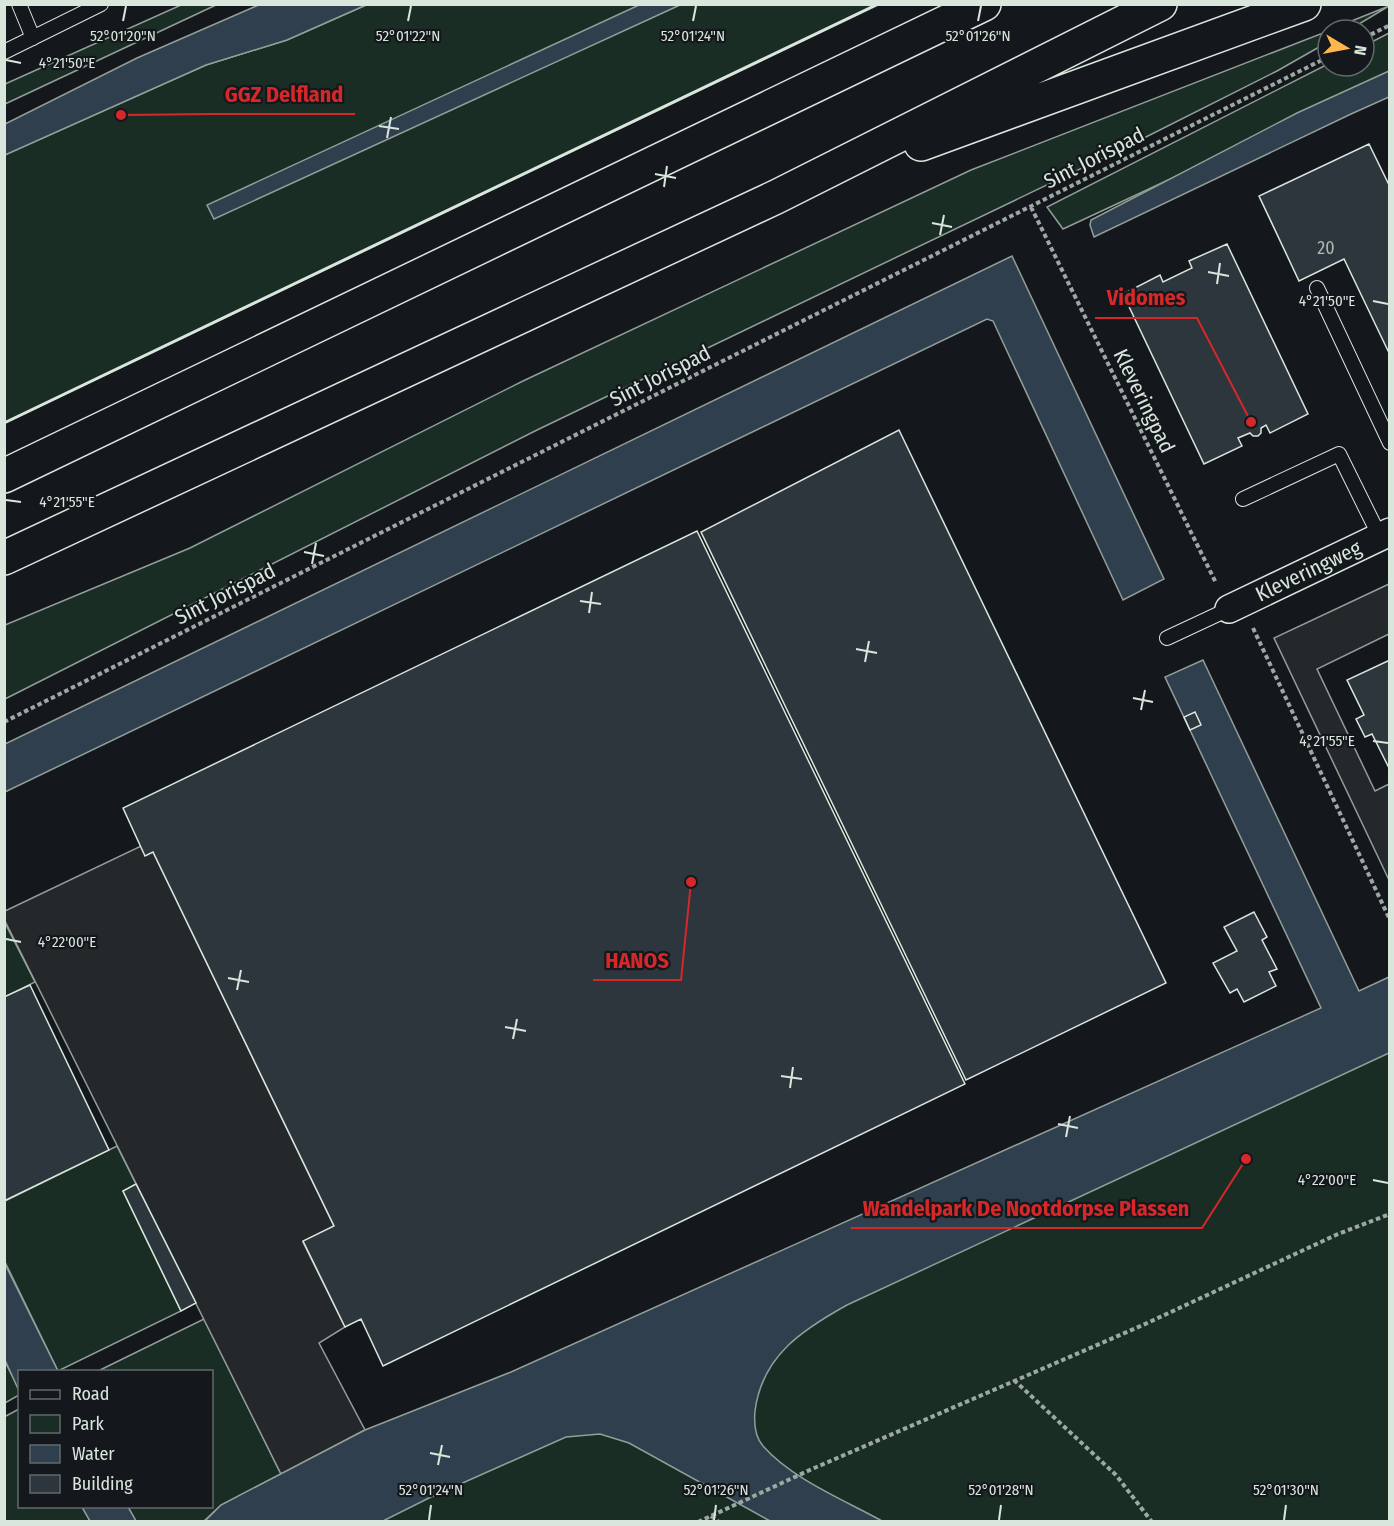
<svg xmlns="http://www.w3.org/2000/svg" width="1394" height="1526" font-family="'Fira Sans Condensed',sans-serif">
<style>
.green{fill:#1a2d24;stroke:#939e99;stroke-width:1.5}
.parking{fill:#24282b;stroke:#939e99;stroke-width:1.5}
.water{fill:#2f3f4d;stroke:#939e99;stroke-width:1.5}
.building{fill:#2c363c;stroke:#d8e6dc;stroke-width:1.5}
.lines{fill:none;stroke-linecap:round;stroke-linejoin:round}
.service-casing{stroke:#d8e6dc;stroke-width:16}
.minor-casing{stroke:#d8e6dc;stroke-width:30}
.motorway-casing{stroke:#d8e6dc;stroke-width:36}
.path{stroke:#9da8a2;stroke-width:4;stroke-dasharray:4.5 3;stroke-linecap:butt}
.service{stroke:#14181c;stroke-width:14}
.minor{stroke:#14181c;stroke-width:27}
.motorway{stroke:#14181c;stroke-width:33}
.wall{stroke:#d8e6dc;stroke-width:3}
.ticks{fill:none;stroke:#d8e6dc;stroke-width:2}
.labels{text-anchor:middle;stroke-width:4.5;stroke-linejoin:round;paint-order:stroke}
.number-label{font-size:18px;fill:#adbab4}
.street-label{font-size:21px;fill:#d8e6dc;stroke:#14181c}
.ticks-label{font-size:15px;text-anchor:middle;fill:#d8e6dc;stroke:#14181c;stroke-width:4.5;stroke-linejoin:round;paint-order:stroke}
.leader{fill:none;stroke:#d62828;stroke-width:2}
.callout-dot{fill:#d62828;stroke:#14181c;stroke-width:2}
.callout-label{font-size:22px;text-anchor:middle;font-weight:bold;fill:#d62828;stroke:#14181c;stroke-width:4.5;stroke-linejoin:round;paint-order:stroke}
</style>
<rect width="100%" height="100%" fill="#14181c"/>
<path class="green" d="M181,5H216L5,104V84Z
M366,5H878L5,423L4,155L206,65L287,40Z
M1389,6L1349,30H1329Z
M1328,31V42L1277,71L1132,144L537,430L5,699V625L190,548L523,381L971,170Z
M1389,33V77L1063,229L1047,207L1328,64V66H1364V46Z
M4,921L35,982L5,997H4Z
M1389,1017V1521L284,1522Z
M117,1146L136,1184L123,1191L181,1311L58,1371L5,1262V1201Z
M204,1319L281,1474L221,1505L204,1521H136L128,1507L212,1506V1372H96Z
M4,1360L20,1391L19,1395L5,1403Z
M19,1409L20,1506L82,1507L90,1521H5L4,1417Z"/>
<path class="parking" d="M1389,584V634L1317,669L1375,791L1389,784V880L1274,638Z
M141,846L153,852L334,1226L303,1242L345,1327L319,1343L365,1430L281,1474L5,921V911Z"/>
<path class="water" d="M261,4L366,5L287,40L206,65L5,155V124L137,58Z
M639,5H680L214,219L207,205Z
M1389,71V97L1351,114L1094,237L1090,225L1091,220L1297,113Z
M1012,256L1164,579L1123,600L993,321L987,319L5,792V744Z
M1203,660L1359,991L1389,977V1053L847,1305C802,1330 762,1356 755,1411C754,1422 755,1437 763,1446C792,1479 844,1500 882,1521H770L629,1443L600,1434L566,1437L429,1498L383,1521L204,1522L221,1505L365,1430L511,1372L1321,1008L1165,677Z
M4,1262L58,1371L20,1372L19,1391L5,1360Z
M82,1507H128L136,1521H90Z"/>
<path class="building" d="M1369,144L1390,187V355L1344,259L1299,281L1259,196Z
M1227,244L1308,414L1270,433L1266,425L1261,428V433L1258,436H1253L1250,433L1238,438L1242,446L1204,464L1123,294L1160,275L1163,282L1192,268L1189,261Z
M899,430L1166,983L966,1080L701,532Z
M697,531L965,1084L383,1366L361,1319L345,1327L303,1241L334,1226L153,852L145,856L123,808Z
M1390,660V768H1389L1372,734L1365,737L1356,719L1364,715L1347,680Z
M1195,712L1201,725L1190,730L1184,717Z
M1254,912L1267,937L1262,940L1277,969L1269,972L1276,986L1244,1002L1237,989L1230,993L1213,963L1237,951L1224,927Z
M30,985L109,1150L4,1201V997Z
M136,1184L196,1303L181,1311L123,1191Z"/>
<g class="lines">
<defs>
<path id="service" d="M19,4L33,38
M4,52L101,4
M1317,288L1390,443
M1243,499L1339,454L1380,537
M1167,638L1229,609"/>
<g id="minor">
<path id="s1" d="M1229,609L1390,532"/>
</g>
<path id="motorway" d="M921,144L1304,4
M4,476L984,4
M4,558L776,197L1160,4"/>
</defs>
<use href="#service" class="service-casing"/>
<use href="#minor" class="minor-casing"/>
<use href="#motorway" class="motorway-casing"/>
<path class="path" d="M1364,38L1390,25
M1031,207L1216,583
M1253,628L1390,920
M4,722L1328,57
M1014,1380L1116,1475L1152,1522
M711,1516L719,1522
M698,1522L812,1469L1143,1325L1338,1234L1390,1214"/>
<use href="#service" class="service"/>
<use href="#minor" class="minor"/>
<use href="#motorway" class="motorway"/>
<path class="wall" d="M4,423L878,4"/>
</g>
<path class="ticks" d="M123,21L126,6M408,21L411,6M693,21L696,6M978,21L981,6M6,60L21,63M379,126L399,129M387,138L391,117M655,174L676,178M664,187L667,166M932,223L952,227M940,235L944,215M1208,272L1229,276M1217,284L1220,263M1373,301L1388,304M6,500L21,502M304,552L324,556M312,564L316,543M580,601L601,604M589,613L592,592M856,649L877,653M865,662L869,641M1133,698L1153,702M1141,710L1145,690M1373,741L1388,743M6,939L21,942M228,978L249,982M237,990L241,970M505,1027L526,1031M513,1039L517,1019M781,1076L802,1079M790,1088L793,1067M1058,1124L1078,1128M1066,1137L1070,1116M1373,1180L1388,1183M430,1453L450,1457M438,1465L442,1445M429,1520L431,1505M714,1520L716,1505M999,1520L1001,1505M1284,1520L1286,1505"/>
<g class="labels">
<g class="number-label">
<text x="1326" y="254">20</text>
</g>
<g class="street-label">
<text transform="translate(1094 158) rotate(-27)" y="7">Sint Jorispad</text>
<text transform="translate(660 376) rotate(-27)" y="7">Sint Jorispad</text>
<text transform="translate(1144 401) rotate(64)" y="7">Kleveringpad</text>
<text dy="7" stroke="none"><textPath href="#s1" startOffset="88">Kleveringweg</textPath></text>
<text transform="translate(225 594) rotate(-27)" y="7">Sint Jorispad</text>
</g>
</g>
<g class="ticks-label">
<text x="123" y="41">52°01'20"N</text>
<text x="408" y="41">52°01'22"N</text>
<text x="693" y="41">52°01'24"N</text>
<text x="978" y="41">52°01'26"N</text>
<text x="67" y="68">4°21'50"E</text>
<text x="1327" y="306">4°21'50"E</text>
<text x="67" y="507">4°21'55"E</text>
<text x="1327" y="746">4°21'55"E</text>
<text x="67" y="947">4°22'00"E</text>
<text x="1327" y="1185">4°22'00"E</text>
<text x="431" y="1495">52°01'24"N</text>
<text x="716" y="1495">52°01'26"N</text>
<text x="1001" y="1495">52°01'28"N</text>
<text x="1286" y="1495">52°01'30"N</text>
</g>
<path class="leader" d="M121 115L213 114H355M1251 422L1197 318H1095M691 882L681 980H593M1246 1159L1202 1228H851"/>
<g class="callout-dot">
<circle cx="121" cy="115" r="6"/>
<circle cx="1251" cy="422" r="6"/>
<circle cx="691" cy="882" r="6"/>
<circle cx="1246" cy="1159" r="6"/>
</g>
<g class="callout-label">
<text x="284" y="102">GGZ Delfland</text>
<text x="1146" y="305">Vidomes</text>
<text x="637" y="968">HANOS</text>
<text x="1026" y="1216">Wandelpark De Nootdorpse Plassen</text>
</g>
<rect width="1394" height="1526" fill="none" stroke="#d8e6dc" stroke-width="12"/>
<rect x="18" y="1370" width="195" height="138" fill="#14181c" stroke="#626a69" stroke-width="1.5"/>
<rect x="30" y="1390" width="30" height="9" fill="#14181c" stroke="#626a69" stroke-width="1.5"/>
<text x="72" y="1400" font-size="18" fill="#d8e6dc">Road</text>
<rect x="30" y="1415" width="30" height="18" fill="#1a2d24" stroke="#626a69" stroke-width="1.5"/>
<text x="72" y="1430" font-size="18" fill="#d8e6dc">Park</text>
<rect x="30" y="1445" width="30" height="18" fill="#2f3f4d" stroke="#626a69" stroke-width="1.5"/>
<text x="72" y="1460" font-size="18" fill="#d8e6dc">Water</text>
<rect x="30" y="1475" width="30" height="18" fill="#2c363c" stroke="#626a69" stroke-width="1.5"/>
<text x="72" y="1490" font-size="18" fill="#d8e6dc">Building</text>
<g transform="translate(1346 48) rotate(100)"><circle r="28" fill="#14181c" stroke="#626a69" stroke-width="1.5"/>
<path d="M0-4.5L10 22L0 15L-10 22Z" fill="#ffb74d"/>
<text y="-9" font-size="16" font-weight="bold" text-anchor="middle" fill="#d8e6dc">N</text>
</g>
</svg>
